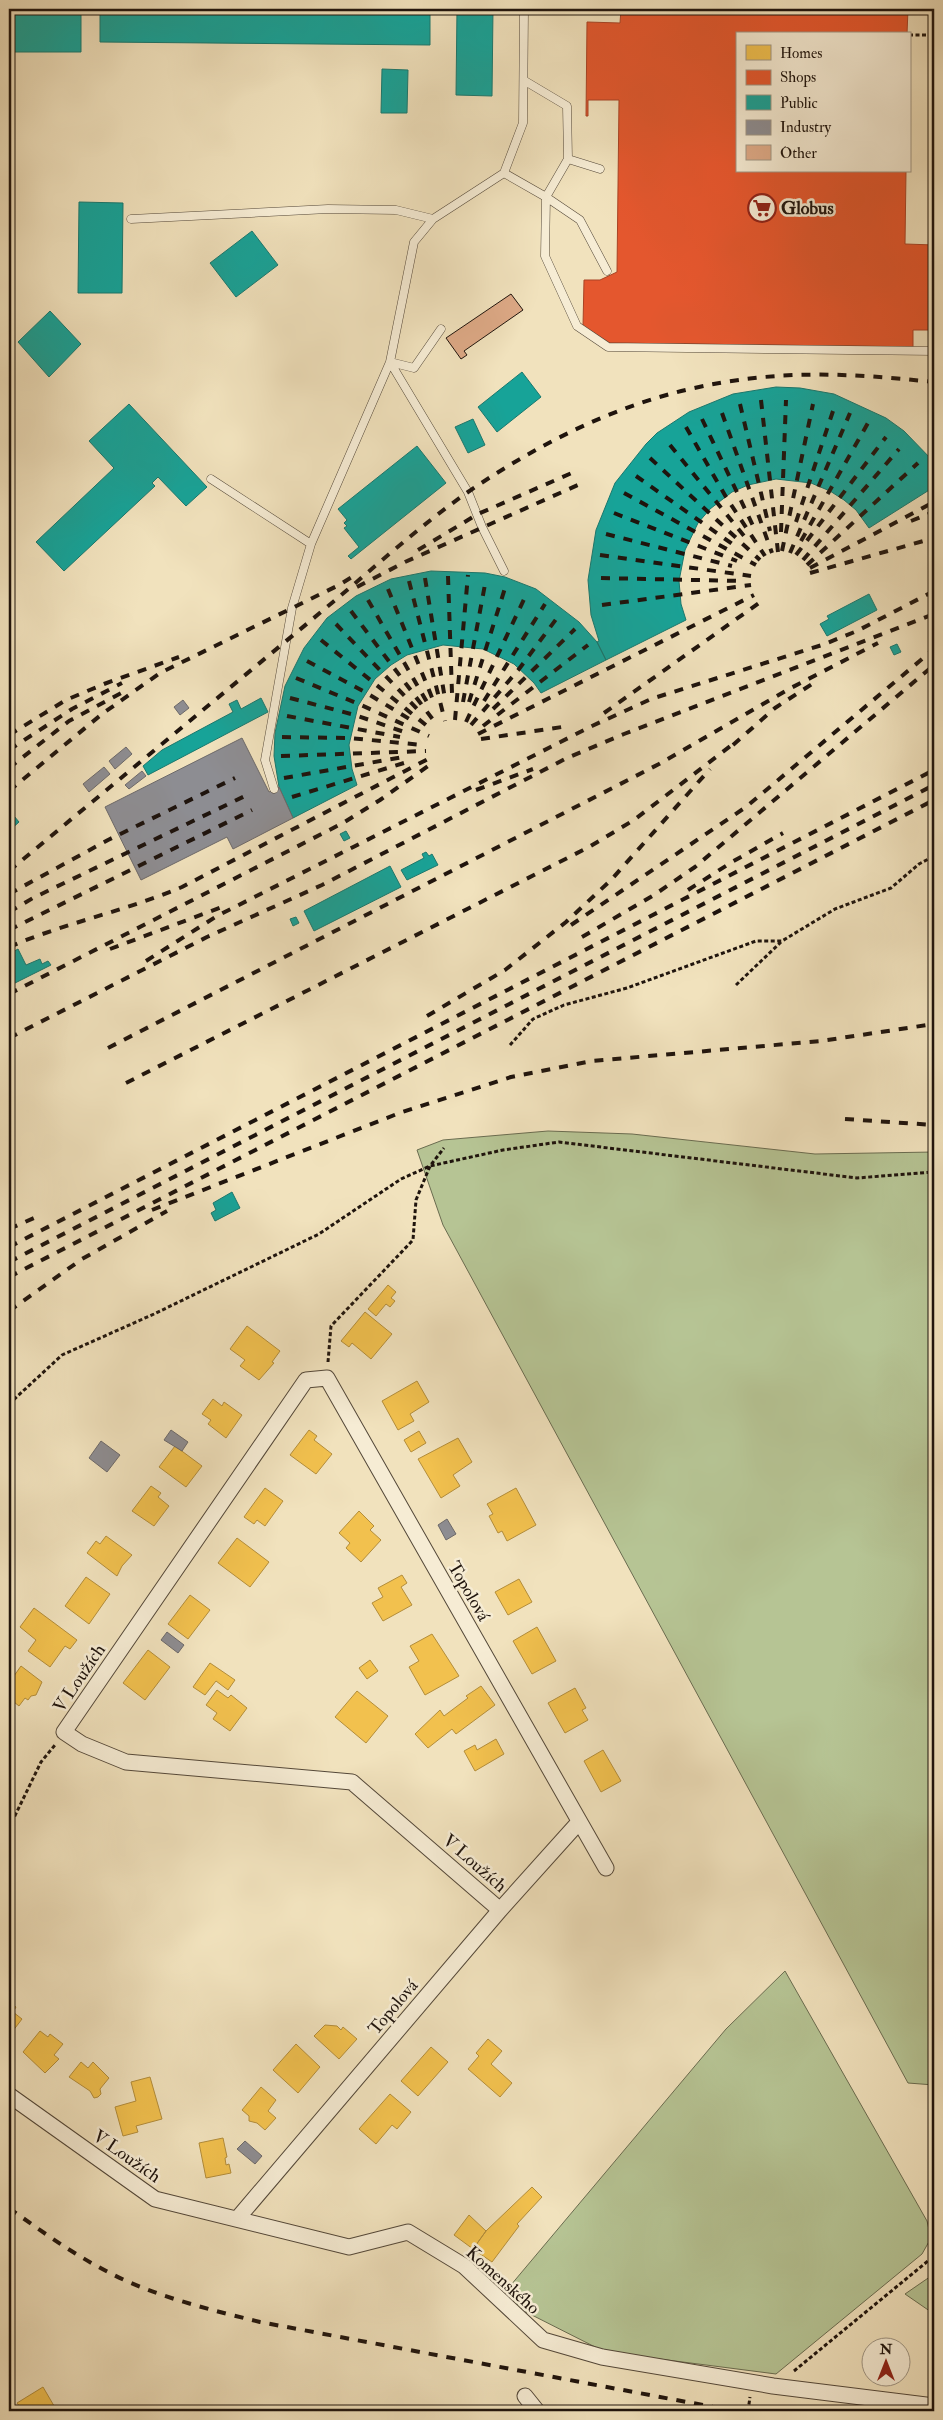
<svg xmlns="http://www.w3.org/2000/svg" width="943" height="2420" font-family="'IM FELL Double Pica',serif">
<style>
.green{fill:#b6c494;stroke:#6a6c50}
.homes{fill:#f2c14e;stroke:#b38d3a}
.shops{fill:#e4572e;stroke:#a94324}
.public{fill:#17a398;stroke:#19786e}
.industry{fill:#8d8d92;stroke:#6c696a}
.building{fill:#dda986;stroke:#1f140d}
.lines{fill:none;stroke-linecap:round;stroke-linejoin:round}
.service-casing{stroke:#544839;stroke-width:9}
.minor-casing{stroke:#544839;stroke-width:17}
.path{stroke:#1f140d;stroke-width:3;stroke-dasharray:4 2.5;stroke-linecap:butt}
.service{stroke:#f6ecd4;stroke-width:8}
.minor{stroke:#f6ecd4;stroke-width:15}
.rail{stroke:#1f140d;stroke-width:4;stroke-dasharray:9 9;stroke-linecap:butt}
.labels{text-anchor:middle;stroke-width:5;stroke-linejoin:round;paint-order:stroke}
.poi-label{font-size:18px;font-weight:bold;fill:#1f140d;stroke:#f6ecd4;text-anchor:start}
.street-label{font-size:18px;fill:#1f140d;stroke:#f6ecd4}
</style>
<rect width="100%" height="100%" fill="#f1e2bd"/>
<filter id="stains"><feTurbulence type="fractalNoise" baseFrequency=".004" numOctaves="4"/><feColorMatrix values="0 0 0 0 .2 0 0 0 0 .09 0 0 0 0 .02 0 0 0 .5 -.17"/></filter>
<radialGradient id="worn" r=".72"><stop offset=".6" stop-color="#630" stop-opacity="0"/><stop offset="1" stop-color="#630" stop-opacity=".3"/></radialGradient>
<path class="green" d="M548,1131L632,1134L815,1154L934,1152V2085L908,2083L443,1225L417,1150L443,1140Z
M785,1971L927,2221L931,2238L922,2254L776,2374L605,2352L520,2309L505,2292L726,2029Z
M934,2274V2314L905,2294Z"/>
<path class="homes" d="M388,1285L396,1292L391,1298L395,1301L390,1307L386,1304L376,1316L368,1309Z
M365,1312L392,1334L371,1359L352,1343L349,1347L341,1341Z
M247,1326L280,1351L272,1362L274,1363L259,1380L240,1366L245,1360L230,1349Z
M417,1381L429,1402L410,1414L414,1421L398,1430L382,1401Z
M213,1399L222,1406L224,1402L242,1415L226,1438L208,1424L211,1420L202,1414Z
M309,1430L317,1436L314,1440L332,1454L316,1474L290,1455Z
M419,1431L426,1443L411,1452L404,1440Z
M458,1438L472,1462L453,1475L460,1486L441,1498L418,1459Z
M175,1446L202,1466L186,1487L159,1467Z
M151,1486L161,1493L158,1497L169,1506L154,1526L132,1511Z
M265,1488L283,1501L265,1526L257,1520L254,1524L244,1517Z
M516,1488L536,1525L507,1541L502,1531L498,1533L489,1516L493,1514L487,1504Z
M359,1511L374,1526L370,1530L381,1540L361,1562L346,1548L350,1543L339,1533Z
M106,1536L132,1555L122,1566L117,1576L87,1553L96,1541L100,1544Z
M237,1538L269,1562L250,1587L218,1563Z
M402,1575L407,1583L401,1587L412,1605L383,1621L372,1603L383,1597L378,1588Z
M86,1577L110,1594L89,1624L65,1606Z
M519,1579L532,1602L508,1615L495,1592Z
M190,1595L210,1610L188,1639L168,1624Z
M34,1608L77,1640L70,1649L65,1646L50,1667L28,1651L36,1640L20,1627Z
M537,1627L556,1661L532,1674L513,1641Z
M432,1634L459,1676L425,1695L409,1667L419,1661L410,1646Z
M148,1650L170,1667L145,1700L123,1683Z
M370,1660L378,1671L367,1679L359,1668Z
M210,1663L235,1680L228,1690L216,1681L205,1695L193,1687Z
M21,1666L42,1682L36,1695L31,1696L28,1700L25,1698L19,1706L9,1698V1683Z
M481,1686L495,1705L456,1734L452,1729L428,1748L415,1734L440,1710L444,1716L468,1698L466,1696Z
M575,1688L586,1708L582,1710L588,1720L565,1733L548,1703Z
M217,1690L228,1698L231,1695L247,1708L230,1731L213,1719L217,1713L206,1705Z
M357,1691L388,1716L366,1743L335,1717Z
M496,1739L504,1754L475,1771L464,1751L475,1745L477,1750Z
M603,1750L621,1781L601,1792L584,1761Z
M9,2001L16,2007L13,2012L22,2019L9,2036Z
M325,2025L337,2026L341,2030L343,2027L357,2039L339,2059L314,2036Z
M40,2031L48,2037L50,2034L63,2044L54,2055L59,2059L45,2073L23,2052Z
M488,2039L502,2051L491,2064L512,2083L500,2097L468,2069L479,2056L476,2053Z
M296,2044L320,2067L298,2093L273,2070Z
M431,2047L448,2062L418,2096L401,2081Z
M81,2062L88,2068L93,2062L109,2078L100,2089L101,2094L98,2097L94,2098L90,2091L69,2077Z
M150,2077L162,2119L136,2126L138,2132L123,2136L115,2107L136,2101L131,2082Z
M261,2087L276,2100L268,2111L276,2118L265,2130L257,2123L249,2121V2116L242,2110Z
M390,2094L411,2112L397,2129L392,2125L376,2144L359,2129Z
M223,2138L227,2157L225,2158L226,2165L229,2164L231,2173L206,2178L199,2143Z
M532,2187L542,2197L517,2224L519,2226L492,2262L473,2249L486,2231Z
M469,2215L486,2231L473,2249L454,2235Z
M43,2387L57,2411H23L17,2403Z"/>
<path class="shops" d="M621,9H908L907,34H737V171H906L905,244L934,245V330H913V347L610,343L583,326L584,280H600L617,272L619,100H588V116H586L587,22L620,23Z"/>
<path class="public" d="M9,9H81V52H9Z
M100,9H430V45L100,42Z
M457,9H493L492,96L456,95Z
M382,69L408,70L407,113H381Z
M79,202L123,203L122,293H78Z
M252,231L278,265L236,297L210,263Z
M50,311L81,344L49,377L18,342Z
M522,372L541,397L497,432L478,407Z
M776,387L800,388L834,394L886,418L904,431L934,462V487L869,528L856,510L844,500L830,491L811,483L776,479L748,485L732,492L710,509L698,523L685,550L679,581L681,604L686,620L606,660L597,642L599,641L591,615L588,580L596,530L615,483L646,444L657,433L689,412L733,394Z
M129,404L207,487L186,506L158,477L152,483L155,486L64,571L36,542L114,468L89,441Z
M473,419L485,445L468,453L455,427Z
M934,422V434L929,424Z
M417,446L446,483L351,559L348,556L359,547L344,528L347,526L344,523L347,520L338,509Z
M431,571L485,573L505,577L536,589L579,622L597,642L606,660L541,693L534,683L514,664L483,649L443,645L407,655L391,665L375,679L358,706L349,745L352,769L357,785L293,818L279,787L274,756L275,733L285,686L304,648L327,618L356,596L391,579Z
M869,594L877,610L827,636L820,624L829,619L827,616Z
M897,644L901,652L894,655L890,647Z
M261,698L268,712L148,775L143,766L162,750L233,712L229,704L237,700L241,709Z
M9,810L19,822L9,831Z
M346,831L350,838L344,841L340,834Z
M426,852L429,856L432,854L438,865L407,880L401,870L424,858L422,854Z
M390,866L401,887L314,931L304,911Z
M296,917L299,923L293,926L290,919Z
M18,949L26,965L40,959L42,964L48,961L51,965L9,986V954Z
M232,1192L240,1208L215,1221L211,1213L216,1210L213,1203Z"/>
<path class="industry" d="M183,700L189,708L180,715L174,707Z
M242,738L269,792L279,787L293,818L233,849L227,837L141,880L105,807Z
M126,747L132,754L115,769L109,761Z
M104,767L110,774L89,792L83,784Z
M142,771L146,776L129,789L125,785Z
M171,1430L188,1442L182,1451L164,1440Z
M101,1441L120,1455L107,1472L89,1458Z
M447,1519L456,1534L446,1540L438,1525Z
M167,1632L184,1645L178,1653L161,1640Z
M245,2141L262,2156L255,2164L237,2149Z"/>
<path class="building" d="M511,294L523,310L464,351L467,355L461,359L446,338Z"/>
<g class="lines">
<defs>
<path id="service" d="M525,81L567,106L568,159L546,197L545,256L577,326L608,347L934,351
M568,159L600,169
M504,173L546,197L580,220L607,271
M131,219L328,209L396,210L433,219L504,173L523,123L524,9
M390,362L468,492L482,527L504,571
M390,362L414,368L441,329
M211,479L311,544
M274,789L265,760L292,608L311,544L390,362L414,242L433,219"/>
<path id="minor" d="M500,1910L352,1782L126,1762L82,1744L64,1732L306,1380L327,1378L606,1868
M9,2095L155,2199L349,2247L408,2232L464,2266L543,2340L602,2357L773,2386L934,2406
M237,2219L500,1910L579,1822
M525,2396L537,2411"/>
</defs>
<use href="#service" class="service-casing"/>
<use href="#minor" class="minor-casing"/>
<path class="path" d="M933,9L932,35H934
M909,35H932
M736,985L781,942
M510,1045L533,1019L564,1005L627,988L756,941H782L835,909L891,888L919,864L934,856
M328,1362L331,1326L413,1240L416,1200L430,1166L444,1148
M9,1404L62,1355L154,1314L319,1234L401,1179L430,1166L503,1150L559,1142L857,1178L934,1172
M9,1828L41,1762L55,1745
M794,2371L934,2256
M748,2411L750,2397"/>
<use href="#service" class="service"/>
<use href="#minor" class="minor"/>
<path class="rail" d="M761,400L778,552
M740,404L770,531
M722,413L772,553
M702,419L756,532
M686,427L726,497L765,556
M670,445L749,542
M650,458L760,560
M636,476L738,548
M624,493L756,565
M614,513L737,561
M911,521L934,512
M796,522L834,408
M781,532L786,400
M606,534L732,566
M801,541L868,423
M418,550L478,514L574,472
M782,551L813,404
M790,553L850,413
M600,555L751,576
M796,555L886,437
M803,560L899,449
M807,565L918,463
M810,568L934,502
M810,573L934,538
M448,576L452,693
M425,578L445,699
M601,578L744,581
M409,581L445,721
M357,587L405,562L578,485
M388,589L433,700
M368,600L428,704
M602,605L751,585
M351,611L437,725
M336,624L419,711
M321,640L432,730
M307,661L365,692L411,720
M296,678L361,705L429,736
M290,698L355,715L410,734
M484,701L545,604
M463,702L486,579
M469,702L506,585
M493,709L575,629
M604,713L759,603
M287,716L400,737
M455,720L468,575
M466,722L527,593
M471,725L519,669L560,614
M483,726L588,645
M478,734L754,595
M9,735L66,700L104,684L179,657
M282,737L350,738L422,745
M481,739L562,727
M733,745L775,708L812,684
M9,750L72,709L122,683
M281,756L426,751
M9,768L69,721L123,692
M284,778L403,757
M476,790L533,769
M9,791L102,714L160,673L339,585L357,574
M292,797L404,763
M9,871C117,781 225,692 333,602C377,565 421,525 468,492C535,446 611,407 690,389C777,369 847,373 934,382
M688,890L732,862L783,833
M9,894L108,840L235,778
M9,912L33,898L245,796
M571,925L746,807L934,649
M9,930L252,810
M582,937L654,895L695,867L934,665
M9,947C65,923 125,911 182,887L428,759
M110,949L222,907
M146,961L217,916L592,726L651,699L822,645L857,631L934,591
M9,994L343,823L380,800L431,764
M427,1016L505,970L566,922L611,880L710,769
M9,1038L207,937L322,885L567,758L624,734L934,614
M108,1048L659,764L789,689L878,643
M126,1083L589,847L634,820L737,741
M845,1119L934,1125
M152,1210L402,1112L511,1077L592,1061L821,1041L934,1024
M9,1229L34,1218
M9,1247L934,770
M9,1262L934,785
M9,1277L934,800
M9,1311L82,1259L167,1211
M9,2208C41,2231 73,2254 108,2272C153,2296 211,2310 260,2322L735,2411"/>
</g>
<defs>
<symbol id="supermarket-ring" viewBox="-11 -11 22 22"><circle r="9.5" fill="#f6ecd4" stroke="#8f2418" stroke-width="1.5"/><path d="M-6-5.5h2.5l.6 2H6L4.5 2H-2.5L-4.4-4H-6ZM-1.5 3.2a1.3 1.3 0 1 0 .1 0ZM3 3.2a1.3 1.3 0 1 0 .1 0Z" fill="#8f2418"/></symbol>
</defs>
<g fill-rule="evenodd">
<use href="#supermarket-ring" x="746" y="192" width="32" height="32"/>
</g>
<g class="labels">
<g class="poi-label">
<text x="781" y="214">Globus</text>
</g>
<g class="street-label">
<text transform="translate(469 1591) rotate(60)" y="6">Topolová</text>
<text transform="translate(79 1678) rotate(-56)" y="6">V Loužích</text>
<text transform="translate(475 1863) rotate(41)" y="6">V Loužích</text>
<text transform="translate(393 2007) rotate(-50)" y="6">Topolová</text>
<text transform="translate(127 2156) rotate(35)" y="6">V Loužích</text>
<text transform="translate(503 2280) rotate(42)" y="6">Komenského</text>
</g>
</g>
<rect width="943" height="2420" fill="none" stroke="#f1e2bd" stroke-width="30"/>
<rect x="10" y="10" width="923" height="2400" fill="none" stroke="#1f140d" stroke-width="2.5"/>
<rect x="15" y="15" width="913" height="2390" fill="none" stroke="#1f140d"/>
<rect x="736" y="32" width="175" height="140" fill="#f6ecd4" stroke="#a09684"/>
<rect x="746" y="45" width="25" height="15" fill="#f2c14e" stroke="#a09684"/>
<text x="780" y="58" font-size="15" fill="#1f140d">Homes</text>
<rect x="746" y="70" width="25" height="15" fill="#e4572e" stroke="#a09684"/>
<text x="780" y="82" font-size="15" fill="#1f140d">Shops</text>
<rect x="746" y="95" width="25" height="15" fill="#17a398" stroke="#a09684"/>
<text x="780" y="108" font-size="15" fill="#1f140d">Public</text>
<rect x="746" y="120" width="25" height="15" fill="#8d8d92" stroke="#a09684"/>
<text x="780" y="132" font-size="15" fill="#1f140d">Industry</text>
<rect x="746" y="145" width="25" height="15" fill="#dda986" stroke="#a09684"/>
<text x="780" y="158" font-size="15" fill="#1f140d">Other</text>
<g transform="translate(886 2362)"><circle r="24" fill="#f6ecd4" stroke="#a09684"/>
<path d="M0-4L9 19L0 12L-9 19Z" fill="#8f2418"/>
<text y="-8" font-size="14" font-weight="bold" text-anchor="middle" fill="#1f140d">N</text>
</g>
<rect width="100%" height="100%" filter="url(#stains)"/>
<rect width="100%" height="100%" fill="url(#worn)"/>
</svg>
